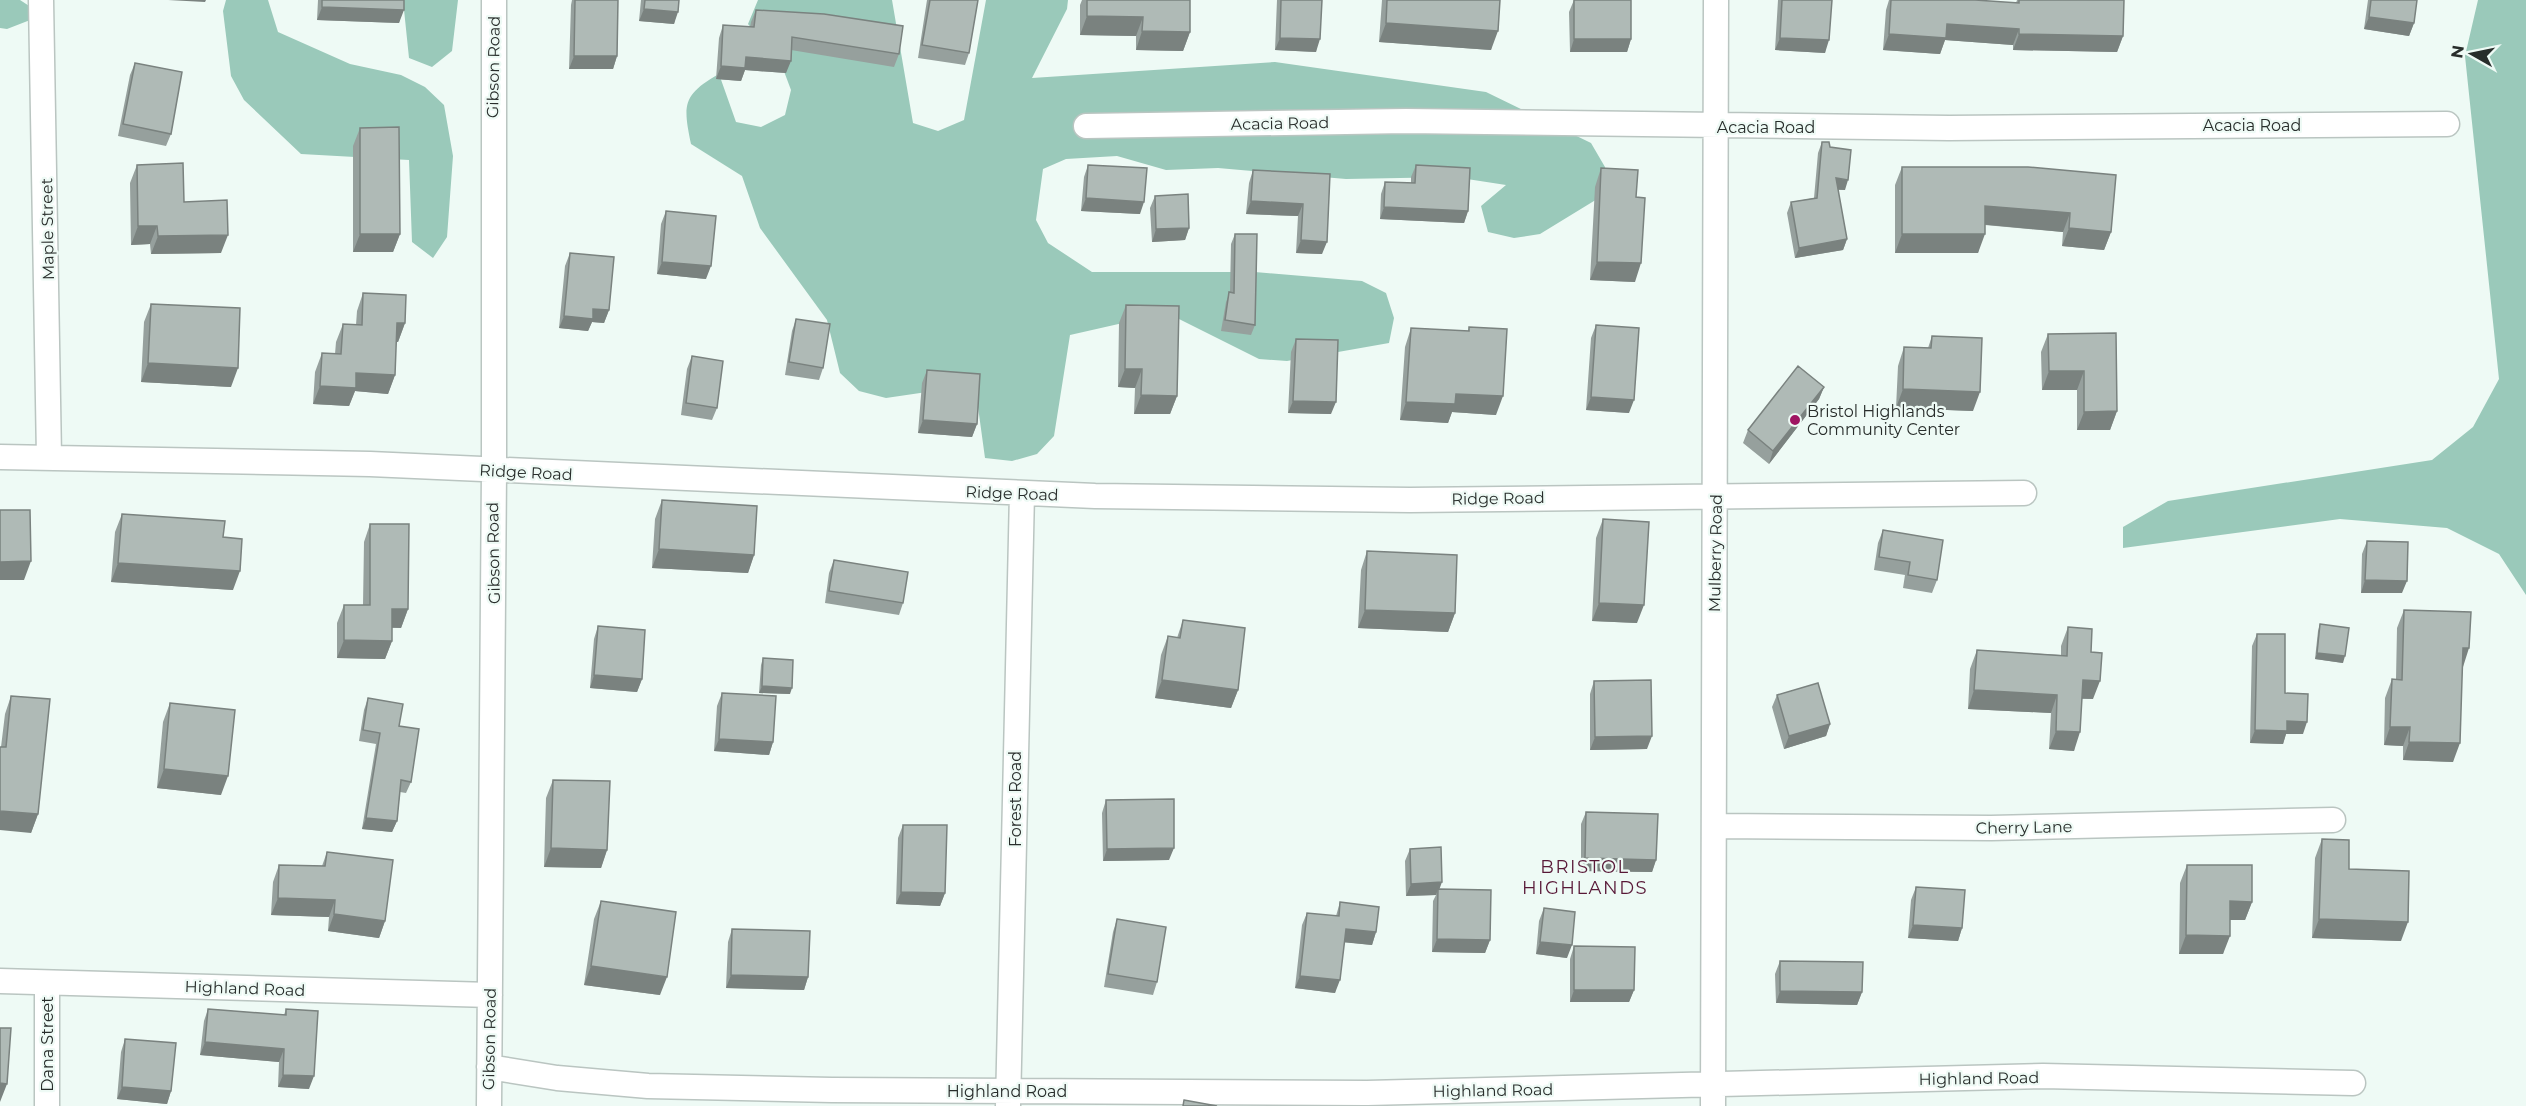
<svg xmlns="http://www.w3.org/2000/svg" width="2526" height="1106" font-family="Montserrat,sans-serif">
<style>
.forest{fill:#9ac9ba}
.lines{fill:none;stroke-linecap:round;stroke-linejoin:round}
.minor-casing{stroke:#bac5c1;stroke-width:27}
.minor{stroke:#fff;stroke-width:24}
.wall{fill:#96a09d}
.shaded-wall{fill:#7a827f}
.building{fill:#afbab6;stroke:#7a827f;stroke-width:1.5}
.poi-dot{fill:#9f1562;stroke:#eefaf5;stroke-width:2}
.labels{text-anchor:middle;stroke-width:4.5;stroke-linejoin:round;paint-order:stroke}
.street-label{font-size:16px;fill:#282d2b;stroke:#eefaf5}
.poi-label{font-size:16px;fill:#282d2b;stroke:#eefaf5;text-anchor:start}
.neighbourhood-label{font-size:18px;letter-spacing:1.5px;fill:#581837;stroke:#eefaf5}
</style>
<rect width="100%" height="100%" fill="#eefaf5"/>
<path class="forest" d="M0,0H20L43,15L7,29L0,28Z
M226,0H268L278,32L350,64L401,75L425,87L444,105L453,156L447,237L433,258L412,242L409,160L301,154L244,100L231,76L223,11Z
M403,0H458L452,51L432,67L409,58Z
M758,0H892L913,123L938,131L964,120L986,0H1068L1067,9L1032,78L1275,62L1486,92L1591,143L1605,167L1607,193L1540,234L1514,238L1488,232L1481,206L1506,185L1454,177L1346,179L1218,168L1166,170L1117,156L1066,159L1043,169L1036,220L1048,243L1092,272H1255L1362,281L1386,293L1394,318L1389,343L1287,361L1259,359L1167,313L1070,335L1054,436L1037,454L1012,461L985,458L978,407L961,387L886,398L859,391L840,373L827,320L760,228L742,176L691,144C683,105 682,95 719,74L736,122L761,127L785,115L791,90L782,66L748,24Z
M2478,0H2526V595L2499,554L2447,528L2340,519L2123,548V527L2168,501L2432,460L2473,427L2499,379L2465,56Z"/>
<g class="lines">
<defs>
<path id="minor" d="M41,0L49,457
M1086,126L1406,121L1949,128L2447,124
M0,457L370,464L1095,496L1410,500L2024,493
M1715,826L1991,828L2333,820
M0,981L490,995
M47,983V1106
M489,1067L557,1078L648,1086L832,1090L1367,1093L2043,1076L2353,1083
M489,1106L494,470V0
M1008,1106L1022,493
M1713,1106L1716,0"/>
</defs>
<use href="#minor" class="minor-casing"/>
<use href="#minor" class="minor"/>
</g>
<path class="wall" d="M318,0H404L399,23L317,20Z
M572,0H618L617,56L613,69H569L571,5Z
M641,0H679L674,24L639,21Z
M927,0H978L969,53L965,65L918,58Z
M1082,0H1190V32L1183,51L1136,50V36L1080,35V5Z
M1277,0H1322L1316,52L1275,50Z
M1382,0H1500L1491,50L1379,42Z
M1574,0L1631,39L1627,52H1570L1569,12Z
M1778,0H1832L1825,53L1775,50Z
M1889,0L2016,3L2017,0H2124L2123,36L2117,52L2013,50V45L1945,40L1940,54L1883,50L1886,10Z
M2368,0H2417L2414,23L2409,36L2364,29Z
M756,10L899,54L894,67L791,50L786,73L745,70L741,81L716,79L719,38L723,25L750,27L751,22Z
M135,63L171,134L166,146L118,136L130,75Z
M360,128L400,234L393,252H353V146Z
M1822,142L1830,147L1845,190H1838L1847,239L1843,250L1795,258L1787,213L1791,202L1814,198L1818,153Z
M137,165L184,202L221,253L151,254L150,244L131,245L130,183Z
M1088,165L1140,214L1081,211L1084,177Z
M1416,165L1468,211L1464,223L1380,219L1381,194L1385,182L1411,183V177Z
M1902,167H2028L2111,232L2104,250L2062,246L2063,232L1985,225L1978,253H1895V185Z
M1601,168L1636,197L1635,282L1590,280L1595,187Z
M1253,170L1330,174L1322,254L1296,253L1298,216L1246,214L1249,183Z
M1155,196L1189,228L1185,240L1152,242L1150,208Z
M666,211L706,279L657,274L661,224Z
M1235,234L1255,325L1251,335L1221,331L1226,302L1230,292L1231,244Z
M570,253L609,310L604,323L592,322L588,331L559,328L565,266Z
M363,293L405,323L398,342H396L395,375L388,394L355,391L349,406L313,404L315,372L322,353L335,354L336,342L343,324L356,325L357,311Z
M151,304L231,387L141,382L144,322Z
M1126,305L1177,396L1170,414H1134L1135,388L1118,387L1119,323Z
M796,319L823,368L819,380L785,375L792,331Z
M1596,325L1629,413L1586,410L1591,338Z
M1469,327L1496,415L1452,412L1448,423L1400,420L1405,347L1411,328L1468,331Z
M2116,333L2117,411L2110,430H2077V390H2042L2041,352L2048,334Z
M1932,336L1973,411L1896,408L1898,366L1904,347L1928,348Z
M1296,339L1331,414L1288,413L1291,352Z
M692,356L717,408L712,420L681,415L687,369Z
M927,370L977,424L972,437L918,433L922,383Z
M1824,387L1819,399L1769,464L1743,443L1748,430Z
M662,500L754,555L748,573L652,568L655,519Z
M122,514L223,537L233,590L111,582L115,532Z
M1603,519L1637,623L1592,621L1596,538Z
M370,524L408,609L401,628H392V641L385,659L337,658V623L344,605H363L364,542Z
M1883,530L1937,580L1932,593L1903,588L1905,575L1874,570L1878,543Z
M2367,541L2402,593H2361L2362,554Z
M1367,551L1455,613L1448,632L1358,628L1361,570Z
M834,560L903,603L899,615L825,603L829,573Z
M2404,610L2463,667L2453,762L2403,760V746L2384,745L2385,698L2392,679H2396L2397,628Z
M1183,620L1238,690L1231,708L1155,698L1161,655L1168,636L1177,638Z
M2320,624L2343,663L2315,659L2318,631Z
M598,626L642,679L637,692L590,688L594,639Z
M2068,627L2091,652L2093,699H2082L2074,751L2049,749L2051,713L1968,709L1970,669L1977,650L2061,655V646Z
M2257,634L2285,693L2303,734H2286L2283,744L2250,743L2252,646Z
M763,658L790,694L759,693L761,665Z
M1594,681L1647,749L1590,750V694Z
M722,693L773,742L769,755L714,751L717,706Z
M1777,695L1830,724L1826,736L1784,749L1772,707Z
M11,696L38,814L31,833L1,747L5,714Z
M368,698L399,726L411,782L406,793L400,792L397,821L392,832L362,829L376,744L359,741L364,710Z
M170,703L221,795L157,788L163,722Z
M553,780L607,850L601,868L544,867L546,798Z
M1106,800L1169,860L1103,861L1102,813Z
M1586,812L1656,860L1652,872L1581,871V824Z
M903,825L945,893L940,906L896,904L898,838Z
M2322,839L2349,869L2401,941L2312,938L2315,858Z
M1410,849L1439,889L1490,940L1485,953L1432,952L1433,901L1436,895L1406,896L1405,861Z
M327,852L385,921L379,938L328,931L329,917L271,915L273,882L279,865L322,866Z
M2187,865L2252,902L2245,920H2230L2223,954H2179L2180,883Z
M1916,887L1962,928L1958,941L1908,938L1911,900Z
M601,901L660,995L584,985L594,919Z
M1340,902L1376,932L1372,945L1344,942L1335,993L1295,988L1302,925L1307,913L1336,916Z
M1544,908L1567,958L1536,954L1539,921Z
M1117,919L1157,982L1153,995L1104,987L1113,932Z
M732,929L808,977L804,990L726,988L728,942Z
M1574,946L1634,990L1629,1002H1570V959Z
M1780,961L1862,992L1857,1005L1776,1003L1775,974Z
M208,1009L284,1015L286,1009L309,1089L278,1087L279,1062L200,1055L204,1021Z
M125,1039L171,1091L167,1104L117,1099L121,1052Z"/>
<path class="shaded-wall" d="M168,0H206L205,2Z
M322,7L404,10L399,23L317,20Z
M644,9L678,12L674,24L639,21Z
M1087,16L1143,17L1136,36L1080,35Z
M2369,17L2414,23L2409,36L2364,29Z
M1386,23L1498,31L1491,50L1379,42Z
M1947,24L2019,29L2013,45L1945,40L1940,54L1883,50L1889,34Z
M1142,31L1190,32L1183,51L1136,50Z
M2019,34L2123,36L2117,52L2013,50Z
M1280,38L1320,39L1316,52L1275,50Z
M1780,38L1829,40L1825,53L1775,50Z
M1574,39H1631L1627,52H1570Z
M574,56H617L613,69H569Z
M746,57L791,61L786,73L745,70L741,81L716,79L721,66Z
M1836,178L1848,180L1845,190L1832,189Z
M1086,198L1144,202L1140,214L1081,211Z
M1251,201L1303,204L1298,216L1246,214Z
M1985,206L2070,213L2063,232L1978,224Z
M1384,207L1468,211L1464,223L1380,219Z
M138,226H157L150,244L131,245Z
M1189,228L1185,240L1152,242L1156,229Z
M2069,228L2111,232L2104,250L2062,246Z
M360,234H400L393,252H353Z
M1902,234H1985L1978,253H1895Z
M228,235L221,253L151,254L158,236Z
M1847,239L1843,250L1795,258L1799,248Z
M1301,240L1327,242L1322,254L1296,253Z
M662,262L711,266L706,279L657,274Z
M1597,262L1641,263L1635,282L1590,280Z
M593,309L609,310L604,323L592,322L588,331L559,328L564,316Z
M397,323H405L398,342L390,341Z
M148,363L238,368L231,387L141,382Z
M1125,369H1142L1135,388L1118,387Z
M2049,371H2084L2077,390H2042Z
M356,373L395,375L388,394L355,391L349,406L313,404L320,386Z
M1824,387L1819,399L1769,464L1773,451Z
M1903,389L1980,392L1973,411L1896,408Z
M1456,394L1503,396L1496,415L1452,412L1448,423L1400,420L1406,402Z
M1141,395L1177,396L1170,414H1134Z
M1591,397L1634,400L1629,413L1586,410Z
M1293,401L1336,402L1331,414L1288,413Z
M2117,411L2110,430H2077L2084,412Z
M923,420L977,424L972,437L918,433Z
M659,549L754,555L748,573L652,568Z
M31,561L24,580H0V562Z
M118,563L240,571L233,590L111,582Z
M2365,580L2407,581L2402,593H2361Z
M1599,603L1644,605L1637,623L1592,621Z
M392,609H408L401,628L385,627Z
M1365,610L1455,613L1448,632L1358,628Z
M344,640L392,641L385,659L337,658Z
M2463,648H2469L2463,667L2456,666Z
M2317,653L2345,656L2343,663L2315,659Z
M594,675L642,679L637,692L590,688Z
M1162,680L1238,690L1231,708L1155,698Z
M2083,680L2100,681L2093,699L2076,698Z
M762,686L792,688L790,694L759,693Z
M1974,690L2057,695L2051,713L1968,709Z
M2287,721L2307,722L2303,734H2286L2283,744L2250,743L2255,730Z
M1830,724L1826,736L1784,749L1789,736Z
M2390,727H2410L2403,746L2384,745Z
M2056,731L2080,732L2074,751L2049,749Z
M1652,736L1647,749L1590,750L1595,737Z
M719,739L773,742L769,755L714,751Z
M2409,742L2460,743L2453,762L2403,760Z
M164,769L228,776L221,795L157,788Z
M0,811L38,814L31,833L0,830Z
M366,818L397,821L392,832L362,829Z
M551,848L607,850L601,868L544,867Z
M1174,848L1169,860L1103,861L1107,849Z
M1585,858L1656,860L1652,872L1581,871Z
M1442,882L1438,893V889L1436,895L1406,896L1411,884Z
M901,892L945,893L940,906L896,904Z
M278,898L335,900L329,917L271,915Z
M2230,901L2252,902L2245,920H2223Z
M334,914L385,921L379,938L328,931Z
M2319,919L2408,922L2401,941L2312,938Z
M1913,925L1962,928L1958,941L1908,938Z
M1346,929L1376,932L1372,945L1341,942Z
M2186,935L2230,936L2223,954H2179Z
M1437,939L1490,940L1485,953L1432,952Z
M1540,942L1572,945L1567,958L1536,954Z
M591,966L667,977L660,995L584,985Z
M731,975L808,977L804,990L726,988Z
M1300,976L1340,980L1335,993L1295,988Z
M1574,990H1634L1629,1002H1570Z
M1780,991L1862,992L1857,1005L1776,1003Z
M205,1042L284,1049L279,1062L200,1055Z
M283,1075L314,1076L309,1089L278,1087Z
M0,1083L7,1084L0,1102Z
M122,1087L171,1091L167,1104L117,1099Z"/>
<path class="building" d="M322,0H404V10L322,7Z
M575,0H618L617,56H574Z
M645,0H679L678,12L644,9Z
M930,0H978L969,53L922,45Z
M1087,0H1190V32L1142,31L1143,17L1087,16Z
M1281,0H1322L1320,39L1280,38Z
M1387,0H1500L1498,31L1386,23Z
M1574,0H1631V39H1574Z
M1782,0H1832L1829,40L1780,38Z
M1891,0H1975L2019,3V0H2124L2123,36L2019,34V29L1947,24L1946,38L1889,34Z
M2371,0H2417L2414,23L2369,17Z
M756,10L824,14L903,26L899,54L792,37L791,61L746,57L745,68L721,66L723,25L754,27Z
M135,63L182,72L171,134L123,124Z
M399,127L400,234H360V128Z
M1822,142H1829L1830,147L1851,150L1848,180L1836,178L1847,239L1799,248L1791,202L1817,198Z
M183,163L184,202L227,200L228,235L158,236L157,226H138L137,165Z
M1088,165L1147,168L1144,202L1086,198Z
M1416,165L1470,168L1468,211L1384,207L1385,182L1415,183Z
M1902,167H2028L2116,175L2111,232L2069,228L2070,213L1985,206V234H1902Z
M1601,168L1638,170L1636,197L1645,198L1641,263L1597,262Z
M1253,170L1330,174L1327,242L1301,240L1303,204L1251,201Z
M1188,194L1189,228L1156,229L1155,196Z
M666,211L716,216L711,266L662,262Z
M1235,234H1257L1255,325L1225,320L1229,292L1234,293Z
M570,253L614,257L609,310L593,309V319L564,316Z
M363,293L406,295L405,323H397L395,375L356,373V388L320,386L322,353L341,354L343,324L362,325Z
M151,304L240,308L238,368L148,363Z
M1126,305L1179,306L1177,396L1141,395L1142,369H1125Z
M796,319L830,324L823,368L789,362Z
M1596,325L1639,328L1634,400L1591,397Z
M1469,327L1507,329L1503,396L1456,394L1455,404L1406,402L1411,328L1469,331Z
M2116,333L2117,411L2084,412V371H2049L2048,334Z
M1932,336L1982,338L1980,392L1903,389L1904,347L1931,348Z
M1296,339L1338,340L1336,402L1293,401Z
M692,356L723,361L717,408L686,403Z
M1798,366L1824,387L1773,451L1748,430Z
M927,370L980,374L977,424L923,420Z
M662,500L757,506L754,555L659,549Z
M0,510H30L31,561L0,562Z
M122,514L225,521L223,537L242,539L240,571L118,563Z
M1603,519L1649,522L1644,605L1599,603Z
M370,524H409L408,609H392V641L344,640V605H370Z
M1883,530L1943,540L1937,580L1908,575L1910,562L1879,557Z
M2367,541L2408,542L2407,581L2365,580Z
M1367,551L1457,555L1455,613L1365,610Z
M834,560L908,572L903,603L829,591Z
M2404,610L2471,612L2469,648H2463L2460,743L2409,742L2410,727H2390L2392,679L2402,680Z
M1183,620L1245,628L1238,690L1162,680L1168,636L1180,638Z
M2320,624L2349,628L2345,656L2317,653Z
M598,626L645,630L642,679L594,675Z
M2068,627L2092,629L2091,652L2102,653L2100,681L2083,680L2080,732L2056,731L2057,695L1974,690L1977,650L2067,656Z
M2257,634H2285V693L2308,694L2307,722L2287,721V731L2255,730Z
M763,658L793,660L792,688L762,686Z
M1651,680L1652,736L1595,737L1594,681Z
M1818,683L1830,724L1789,736L1777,695Z
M722,693L776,696L773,742L719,739Z
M11,696L50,699L38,814L0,811V747H6Z
M368,698L403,704L399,726L419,729L411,782L401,780L397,821L366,818L380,733L363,730Z
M170,703L235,710L228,776L164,769Z
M553,780L610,781L607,850L551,848Z
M1174,799V848L1107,849L1106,800Z
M1586,812L1658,814L1656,860L1585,858Z
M903,825H947L945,893L901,892Z
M2322,839L2349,840V869L2409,871L2408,922L2319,919Z
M1441,847L1442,882L1411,884L1410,849Z
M327,852L393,860L385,921L334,914L335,900L278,898L279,865L325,866Z
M2187,865H2252V902L2230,901V936L2186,935Z
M1916,887L1965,890L1962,928L1913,925Z
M1438,889L1491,890L1490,940L1437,939Z
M601,901L676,912L667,977L591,966Z
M1340,902L1379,907L1376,932L1346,929L1340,980L1300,976L1307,913L1339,916Z
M1544,908L1575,912L1572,945L1540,942Z
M1117,919L1166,927L1157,982L1108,974Z
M732,929L810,931L808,977L731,975Z
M1574,946L1635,947L1634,990H1574Z
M1780,961L1863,962L1862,992L1780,991Z
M208,1009L286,1015V1009L318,1011L314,1076L283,1075L284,1049L205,1042Z
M0,1028H11L7,1084L0,1083Z
M125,1039L176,1043L171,1091L122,1087Z
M1184,1100L1217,1106H1183Z"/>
<circle class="poi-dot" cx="1795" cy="420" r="6"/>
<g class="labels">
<g class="street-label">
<text transform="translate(493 67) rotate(-89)" y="6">Gibson Road</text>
<text transform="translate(1280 123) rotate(-1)" y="6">Acacia Road</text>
<text x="2252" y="131">Acacia Road</text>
<text x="1766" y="133">Acacia Road</text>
<text transform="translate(47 229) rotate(-91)" y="6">Maple Street</text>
<text transform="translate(526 472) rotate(3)" y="6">Ridge Road</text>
<text transform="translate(1012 493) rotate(2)" y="6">Ridge Road</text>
<text transform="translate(1498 498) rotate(-1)" y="6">Ridge Road</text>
<text transform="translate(493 553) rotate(-91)" y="6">Gibson Road</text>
<text transform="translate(1715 553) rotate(-89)" y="6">Mulberry Road</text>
<text transform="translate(1015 799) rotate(-90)" y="6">Forest Road</text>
<text transform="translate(2024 827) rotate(-1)" y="6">Cherry Lane</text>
<text transform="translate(245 988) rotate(2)" y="6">Highland Road</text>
<text transform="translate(489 1039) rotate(-89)" y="6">Gibson Road</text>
<text transform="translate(47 1044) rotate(-90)" y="6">Dana Street</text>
<text transform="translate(1979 1078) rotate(-1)" y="6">Highland Road</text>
<text transform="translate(1493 1090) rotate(-1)" y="6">Highland Road</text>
<text x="1007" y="1097">Highland Road</text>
</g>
<g class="poi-label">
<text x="1807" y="417">Bristol Highlands<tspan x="1807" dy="18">Community Center</tspan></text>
</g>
<g class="neighbourhood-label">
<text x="1585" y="873">BRISTOL<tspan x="1585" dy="21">HIGHLANDS</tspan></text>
</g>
</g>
<g transform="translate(2472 54) rotate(279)" stroke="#eefaf5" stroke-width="4.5" paint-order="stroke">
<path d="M0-4.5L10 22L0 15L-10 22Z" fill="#282d2b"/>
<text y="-9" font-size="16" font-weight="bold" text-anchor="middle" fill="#282d2b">N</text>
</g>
</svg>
